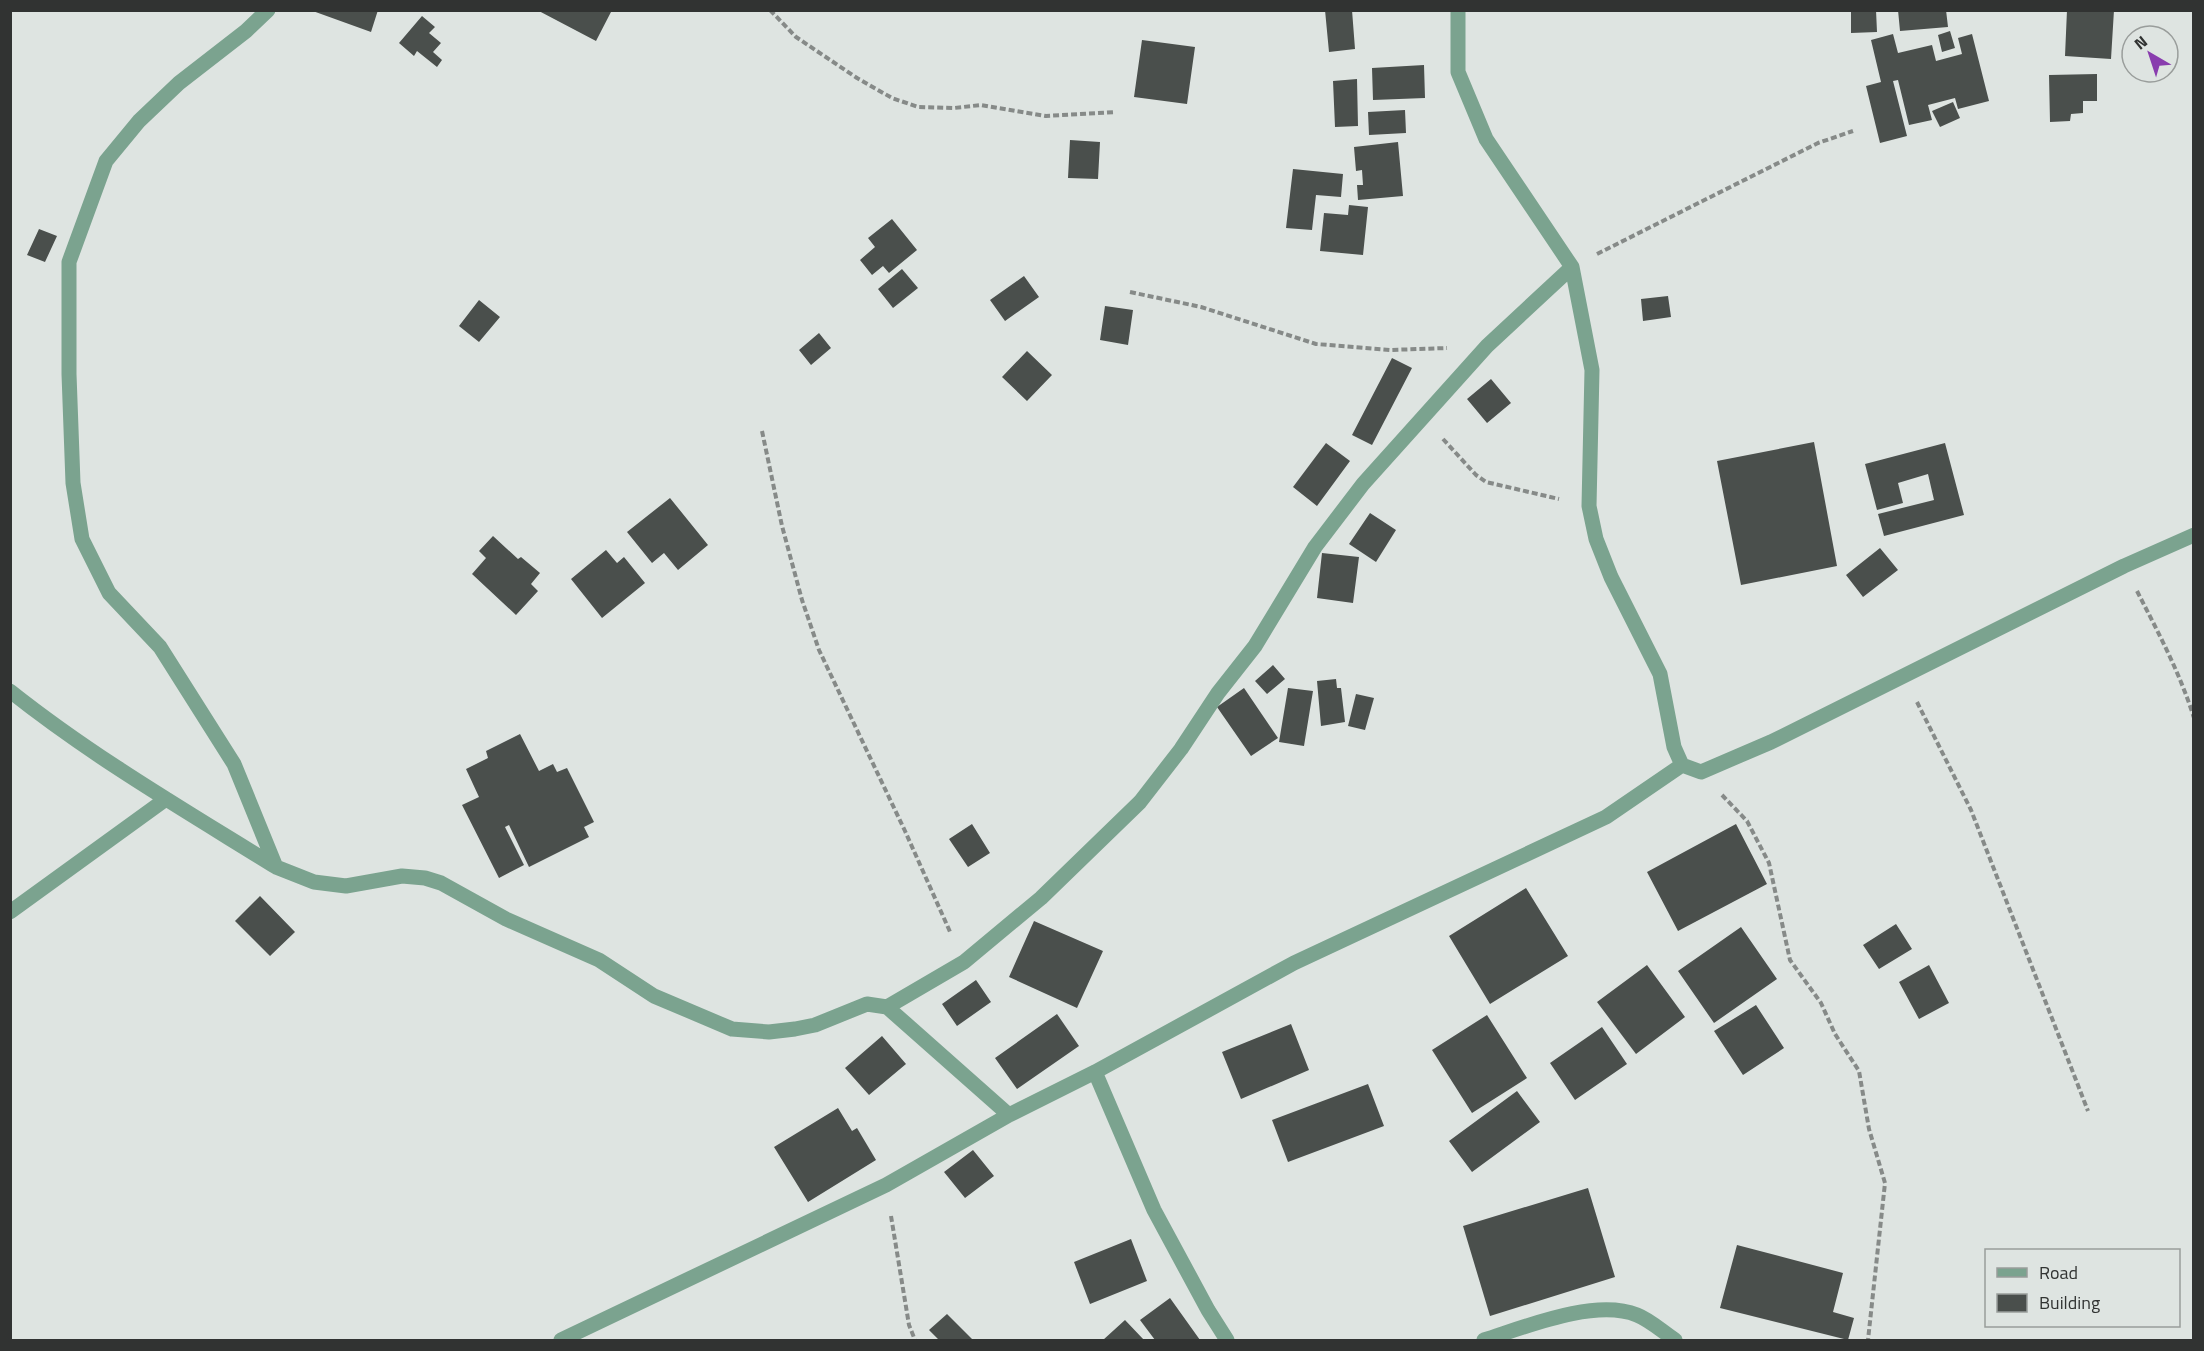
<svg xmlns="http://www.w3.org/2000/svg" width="2204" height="1351" font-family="'Titillium Web',sans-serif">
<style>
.building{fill:#4a4f4c}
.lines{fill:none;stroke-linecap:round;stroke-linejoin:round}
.path{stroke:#868a88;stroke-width:4;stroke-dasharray:6 3;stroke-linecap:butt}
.minor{stroke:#7ba38f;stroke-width:15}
</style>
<rect width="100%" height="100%" fill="#dee4e1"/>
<path class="building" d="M310,10H378L371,32Z
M537,10H612L596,41Z
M1325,10H1352L1355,49L1329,52Z
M1851,10H1876L1877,32L1851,33Z
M1898,10H1946L1948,27L1900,31Z
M2067,10H2114L2111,59L2065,56Z
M422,16L435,27L429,33L441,43L433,52L442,60L437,67L417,51L414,56L399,43Z
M1950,31L1955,48L1942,52L1938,35Z
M1893,34L1898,53L1932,45L1936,61L1962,54L1958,38L1972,34L1989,101L1958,109L1955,98L1928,105L1932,120L1909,125L1898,80L1893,81L1907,136L1880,143L1866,86L1881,82L1871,40Z
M1142,40L1195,47L1187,104L1134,97Z
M1424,65L1425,98L1373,100L1372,68Z
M2097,74V101H2083V113L2071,114L2070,121L2050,122L2049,75Z
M1357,79L1358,126L1335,127L1333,81Z
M1953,102L1960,118L1940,127L1932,111Z
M1405,110L1406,133L1369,135L1368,112Z
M1070,140L1100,142L1098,179L1068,178Z
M1398,142L1403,196L1358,200L1357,185H1363L1362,170L1356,171L1354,147Z
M1293,169L1343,174L1341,197L1316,195L1312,230L1286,228Z
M1349,205L1368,207L1363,255L1320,251L1324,213L1348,215Z
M892,219L917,250L889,273L883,266L872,275L860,260L875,247L868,238Z
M39,229L57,236L45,262L27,255Z
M902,269L918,288L893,308L878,289Z
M1024,276L1039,297L1005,321L990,300Z
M1668,296L1671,317L1643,321L1641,299Z
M479,300L500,317L479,342L459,326Z
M1105,306L1133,310L1128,345L1100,340Z
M819,333L831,348L811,365L799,350Z
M1027,351L1052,375L1027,401L1002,377Z
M1392,358L1412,368L1372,445L1352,435Z
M1491,379L1511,403L1487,423L1467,399Z
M1814,442L1837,566L1741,585L1717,461Z
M1326,443L1350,461L1317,506L1293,487Z
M1945,443L1964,515L1884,536L1878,514L1934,500L1928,474L1898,483L1903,503L1877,510L1865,464Z
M670,498L708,545L678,570L664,553L652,563L627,532Z
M1370,513L1396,530L1376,562L1349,544Z
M493,536L518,559L521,557L540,573L531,584L538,591L516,615L472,574L486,558L479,551Z
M1880,548L1898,570L1863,597L1846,575Z
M606,550L617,563L624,557L645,583L602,618L571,579Z
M1322,553L1359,557L1353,603L1317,598Z
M1273,665L1285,679L1267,694L1255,681Z
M1336,679L1337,688H1341L1345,722L1321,726L1317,681Z
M1244,688L1278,738L1251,756L1217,707Z
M1288,688L1313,691L1304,746L1279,742Z
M1356,694L1374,698L1365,730L1348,726Z
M520,734L539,771L553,764L557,772L567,768L594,822L584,827L589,837L529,867L509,825L505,827L524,865L499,878L462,805L479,797L466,769L488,758L486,751Z
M972,824L990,853L968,867L949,839Z
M1736,824L1767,884L1678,931L1647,872Z
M1526,888L1568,956L1490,1004L1449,936Z
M260,896L295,932L270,956L235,921Z
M1034,921L1103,951L1077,1008L1009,977Z
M1896,924L1912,949L1879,969L1863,945Z
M1741,927L1777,979L1714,1023L1678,971Z
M1647,965L1685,1017L1636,1054L1597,1002Z
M1929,965L1949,1003L1919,1019L1899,982Z
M976,980L991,1002L957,1026L942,1004Z
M1756,1005L1784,1048L1743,1075L1714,1031Z
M1057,1014L1079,1046L1017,1089L995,1058Z
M1487,1015L1527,1078L1472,1113L1432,1050Z
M1291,1024L1309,1070L1241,1099L1222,1052Z
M1602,1027L1627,1064L1575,1100L1550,1063Z
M882,1036L906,1064L869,1095L845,1068Z
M1368,1084L1384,1126L1288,1162L1272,1120Z
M1517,1091L1540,1122L1472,1172L1449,1141Z
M838,1108L852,1131L857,1128L876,1160L808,1202L774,1147Z
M973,1150L994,1176L965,1198L944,1172Z
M1588,1188L1615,1277L1490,1316L1463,1226Z
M1131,1239L1147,1281L1090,1304L1074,1262Z
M1737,1245L1843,1273L1833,1312L1854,1318L1848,1340L1720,1308Z
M1170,1298L1200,1340H1155L1140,1320Z
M947,1314L973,1340H939L929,1330Z
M1125,1320L1144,1340H1103Z"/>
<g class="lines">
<path class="path" d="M770,10L796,37L857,78L892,98L918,107L954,108L981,105L1046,116L1116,112
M1597,254L1818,143L1853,131
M1130,292L1201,307L1316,344L1390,350L1447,348
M762,431L782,526L802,600L819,650L905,831L951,934
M1443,439L1476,475L1486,482L1559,499
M2137,591C2158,632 2180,673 2194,718
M1917,702L1971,810L2088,1111
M1722,795L1747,821L1769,863L1790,960L1821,1003L1835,1034L1859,1071L1869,1129L1885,1183L1868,1340
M891,1216L909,1325L915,1340"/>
<path class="minor" d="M268,10L246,31L179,83L139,121L106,161L69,262V374L73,483L82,539L109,593L160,647L234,764L276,867
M1458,10V72L1486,139L1572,267L1592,370L1589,506L1596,539L1611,577L1660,674L1674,747L1682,765L1701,772L1771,742L2124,566L2194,535
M10,691C93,757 186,811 276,867L314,882L346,886L402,876L425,878L441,883L506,919L599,960L654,996L732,1029L769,1032L795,1029L815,1025L867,1004L887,1007L1009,1115
M10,912L166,799
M887,1007L964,962L1041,898L1140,802L1181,749L1218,693L1255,646L1315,547L1363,484L1487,346L1572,267
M1095,1072L1154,1210L1208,1310L1227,1340
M561,1340L886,1185L1009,1115L1095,1072L1294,963L1606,817L1682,765
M1484,1340C1525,1327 1595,1298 1637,1315C1650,1320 1663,1332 1675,1340"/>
</g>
<rect width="2204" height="1351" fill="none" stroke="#313332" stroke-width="24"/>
<rect x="1985" y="1249" width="195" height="78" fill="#dee4e1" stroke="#999d9b" stroke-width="1.5"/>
<rect x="1997" y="1268" width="30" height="9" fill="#7ba38f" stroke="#999d9b" stroke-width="1.5"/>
<text x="2039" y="1279" font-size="18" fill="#313332">Road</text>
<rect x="1997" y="1294" width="30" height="18" fill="#4a4f4c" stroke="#999d9b" stroke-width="1.5"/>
<text x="2039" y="1309" font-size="18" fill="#313332">Building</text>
<g transform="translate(2150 54) rotate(321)"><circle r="28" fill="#dee4e1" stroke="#999d9b" stroke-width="1.5"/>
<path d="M0-4.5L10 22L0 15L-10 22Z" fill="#893dae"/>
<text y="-9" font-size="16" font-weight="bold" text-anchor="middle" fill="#313332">N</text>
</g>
</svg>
